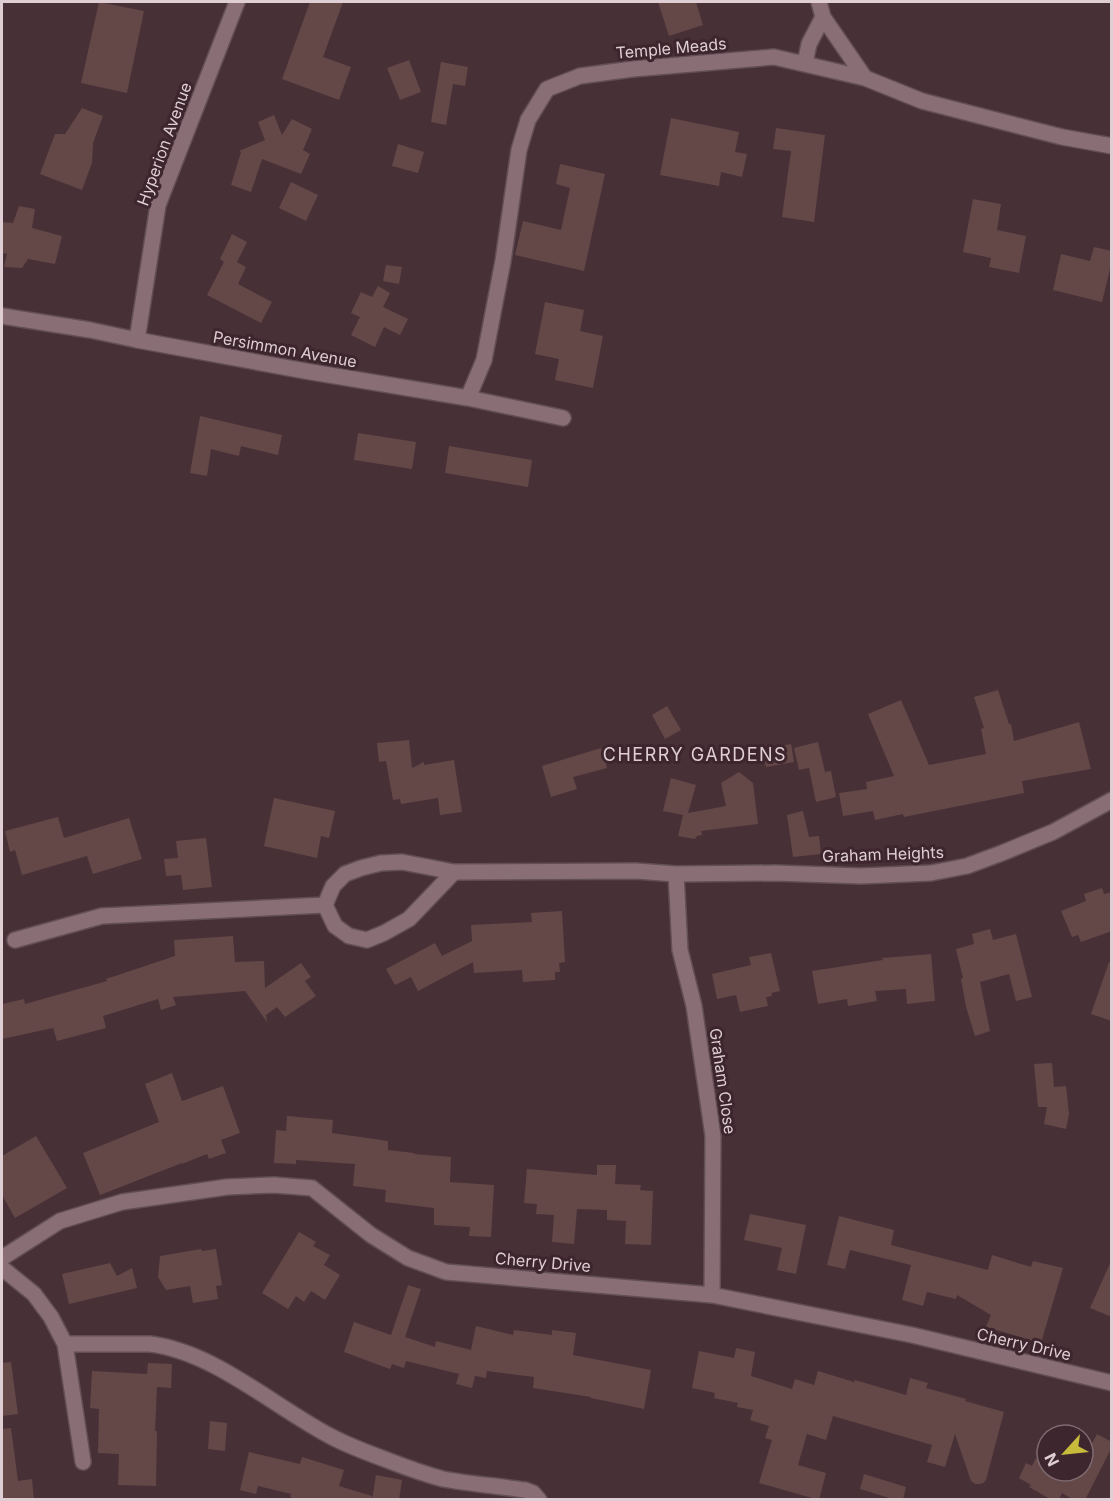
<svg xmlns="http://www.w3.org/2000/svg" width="1113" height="1501" font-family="Inter,sans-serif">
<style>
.building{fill:#634847}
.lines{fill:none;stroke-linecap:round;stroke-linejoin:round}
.street-casing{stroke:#624e55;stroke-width:18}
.street{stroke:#8a6e76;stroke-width:15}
.labels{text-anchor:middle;stroke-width:6;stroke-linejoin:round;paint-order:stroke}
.street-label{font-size:16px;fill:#dfcfd4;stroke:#3d262d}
.neighbourhood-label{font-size:18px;letter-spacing:1.5px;fill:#dfcfd4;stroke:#3d262d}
</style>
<rect width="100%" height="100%" fill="#483037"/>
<path class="building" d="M99,2L144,11L127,93L81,83Z
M310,2H343L323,57L351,67L339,100L282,79Z
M658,2H696L703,25L669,36Z
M409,60L421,92L400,100L387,68Z
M441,62L468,67L465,86L453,84L446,125L431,122Z
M82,108L103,116L93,143L92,163L82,190L40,174L55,134H65Z
M274,115L282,135L292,119L312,129L303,150L310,154L301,174L262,159L251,192L231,185L241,152L239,151L265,140L258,122Z
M671,118L739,132L735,152L747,154L742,177L721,172L719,186L660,175Z
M776,128L825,135L814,222L782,217L791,151L773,149Z
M398,144L424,152L418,173L392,166Z
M560,164L605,174L584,271L515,255L523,221L561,230L570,188L556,184Z
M291,182L318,195L306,221L279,208Z
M973,199L1001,204L997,230L1026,236L1019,273L989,267L991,258L963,252Z
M19,206L35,209L32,228L62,236L55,264L28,259L22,268L4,267L7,254L2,253V222L13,223Z
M232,234L247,242L237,262L246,267L238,284L272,302L261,323L207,295L224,262L220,259Z
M1094,247L1112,251V261L1102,302L1053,290L1061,254L1090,261Z
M386,265L402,267L399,284L383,281Z
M378,286L390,293L383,307L408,319L400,335L384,327L375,347L351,335L360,317L351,313L361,292L372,297Z
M545,302L584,310L580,331L603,336L593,388L555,380L559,359L535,354Z
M200,416L282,435L278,455L241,446L239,456L211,449L207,476L190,473Z
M358,433L416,442L412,469L354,460Z
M449,446L532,460L528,487L445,473Z
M998,690L1009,724H1011L1014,741L1079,722L1091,769L1022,781L1024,793L904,817L903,814L875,820L873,811L843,816L839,793L867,789L866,782L894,776L868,714L901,700L929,765L986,754L981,729L984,728L974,697Z
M667,706L681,730L665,739L652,715Z
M409,740L412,768L424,762V765L454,760L462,812L440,815L438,798L401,804L400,799L393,800L386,761L379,762L377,743Z
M818,742L825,772L831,771L836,797L816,802L809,768L799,770L794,748Z
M791,744L794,762L766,767L762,750Z
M601,748L607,768L573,777L577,789L551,797L542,766Z
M739,772L753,783L758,824L701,831L702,835L697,836L695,839L678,836L683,815L663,811L671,778L696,785L688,813L726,806L721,783Z
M274,798L335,811L329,838L321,836L317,858L264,846Z
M803,811L809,837L819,836L821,854L793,857L787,815Z
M58,817L64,838L129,818L142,859L93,874L87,856L22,875L15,850L10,852L5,831Z
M206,838L212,887L183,890L181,875L166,876L164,859L178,858L176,841Z
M1102,888L1104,894L1112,892V931L1081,942L1078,935L1072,937L1061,911L1086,901L1084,894Z
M562,911L565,962L559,963L560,972H555V980L523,982L522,970L474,973L473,962L418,991L411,977L395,985L386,969L435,943L442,956L472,941L471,925L532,922L531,913Z
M990,929L993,940L1016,934L1032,997L1016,1001L1009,974L980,982L990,1031L975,1036L966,1007L961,979L963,978L956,949L974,944L972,934Z
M233,936L235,962L264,961L265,988L301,963L311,977L305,981L316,996L285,1017L277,1007L266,1015L267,1022L245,991L173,997L176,1005L161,1010L158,999L103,1016L106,1028L57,1041L53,1028L2,1039V1004L24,999L25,1004L107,981L106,979L175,956L174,940Z
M771,953L780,991L771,993L772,996L766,997L768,1006L740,1012L736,995L717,999L712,974L751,965L749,957Z
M931,954L935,1001L907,1004L906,989L875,991L877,1001L848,1006L847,999L818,1004L812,971L883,960L882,958Z
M1109,962H1112V1021L1091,1014Z
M1052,1063L1054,1087L1066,1086L1069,1114L1066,1129L1044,1124L1047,1107H1038L1034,1064Z
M172,1073L182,1101L223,1086L240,1133L221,1140L226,1153L209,1159L207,1154L182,1164V1163L100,1195L83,1153L159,1122L145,1084Z
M287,1116L333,1120L332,1133L388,1141V1150L414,1153V1154L451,1157L450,1182L494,1185L491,1237L469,1236L470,1227L434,1225V1208L385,1202L386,1190L353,1186L355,1164L296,1160V1164L274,1163L276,1130L286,1131Z
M36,1136L67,1188L15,1218L2,1195V1156Z
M597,1165H616L615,1184L641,1185L640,1190L653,1191L651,1245L625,1244L626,1221L607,1220V1210L577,1209L574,1244L552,1242L554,1215L536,1214L537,1204L524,1203L527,1169L597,1175Z
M750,1214L806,1225L796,1274L777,1270L782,1248L744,1240Z
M839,1216L894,1230L891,1245L988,1270L992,1255L1031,1267L1033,1261L1063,1268L1041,1343L986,1327L991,1315L957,1295L956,1299L927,1292L923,1306L902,1300L911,1265L850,1250L845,1269L827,1265Z
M299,1232L316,1242L313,1246L330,1255L324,1265L340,1275L325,1300L311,1291L304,1302L296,1296L288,1309L262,1293Z
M201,1249L202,1251L216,1249L222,1285L216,1286L218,1299L193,1303L190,1286L166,1290L158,1277L160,1256Z
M1112,1259V1317L1090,1308Z
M110,1263L117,1276L132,1268L137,1288L69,1304L62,1274Z
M408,1285L421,1289L405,1337L435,1347L436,1341L471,1350L476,1326L513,1335L514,1330L552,1335V1330L576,1333L573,1355L651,1370L644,1409L591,1398V1397L533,1388L534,1377L487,1371L486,1378L475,1376L472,1388L456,1384L459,1374L406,1361L404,1368L392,1364L390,1369L344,1352L354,1322L391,1335Z
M736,1348L755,1352L751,1376L792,1389L795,1379L814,1385L818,1371L854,1382L855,1380L906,1395L910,1378L928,1383L926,1388L966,1399L965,1401L1004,1412L986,1480L983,1483L979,1484H975L971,1481L955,1434L945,1467L927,1462L932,1445L833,1416L826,1440L807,1434L798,1465L826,1473L819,1500L759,1483L772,1440L765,1438L769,1426L750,1420L753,1410L737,1407L738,1403L714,1398L715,1393L692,1388L699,1351L734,1358Z
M11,1362L18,1414L2,1416V1363Z
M148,1363L172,1364L171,1388L157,1387L155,1431H157L156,1486L118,1485L119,1454L98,1453L99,1409L90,1408L92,1371L147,1374Z
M210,1421L227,1423L225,1451L208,1449Z
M11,1428L18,1481L32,1479L34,1500H2V1429Z
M1097,1434L1112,1442V1447L1085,1500H1074L1062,1493L1059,1500H1052L1029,1487L1031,1485L1019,1478L1026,1463L1032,1466L1036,1458L1047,1464V1471H1083V1443L1090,1447Z
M249,1452L300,1464L302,1457L344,1470L339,1486L372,1496L371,1500H299L290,1497L291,1494L258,1486L256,1494L240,1490Z
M864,1474L906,1487L903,1500H896L860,1489Z
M376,1475L402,1480L399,1500H372Z"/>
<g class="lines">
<defs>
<path id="street" d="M819,2L823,17L865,78
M805,63L809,44L823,17
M2,316L90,330L137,340L305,371L468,398L563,418
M137,340L158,205L237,2
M468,398L484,360L503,261L519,150L528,120L547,89L580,76L633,69L774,57L865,78L922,101L1062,137L1112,146
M454,872L409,919L384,933L367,940L349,936L335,926L325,905L333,886L345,874L361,868L381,863L402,862L454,872L636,871L676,874L775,873L861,876L931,873L967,866L1002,853L1053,832L1112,800
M676,874L680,950L694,1006L713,1136L712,1295
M15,940L102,916L325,905
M2,1258L60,1221L122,1202L227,1187L274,1185L312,1188L371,1235L408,1258L446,1272L712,1295L912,1335L1112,1383
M2,1268L34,1294L51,1317L65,1344L83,1462
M65,1344H150C215,1352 274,1407 332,1437C349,1446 368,1453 387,1460C405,1467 424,1474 443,1479C470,1484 498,1486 525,1490L533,1493L539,1500"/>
</defs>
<use href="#street" class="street-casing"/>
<use href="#street" class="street"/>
</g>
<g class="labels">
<g class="street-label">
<text transform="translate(671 48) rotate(-5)" y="6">Temple Meads</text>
<text transform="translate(164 144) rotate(-70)" y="6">Hyperion Avenue</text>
<text transform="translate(285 349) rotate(10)" y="6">Persimmon Avenue</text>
<text transform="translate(883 854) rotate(-2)" y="6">Graham Heights</text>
<text transform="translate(723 1081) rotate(82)" y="6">Graham Close</text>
<text transform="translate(543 1262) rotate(5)" y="6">Cherry Drive</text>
<text transform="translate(1024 1344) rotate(13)" y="6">Cherry Drive</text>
</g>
<g class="neighbourhood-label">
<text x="695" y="761">CHERRY GARDENS</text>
</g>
</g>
<rect width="1113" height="1501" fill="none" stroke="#dfcfd4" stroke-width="6"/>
<g transform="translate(1065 1453) rotate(243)"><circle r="28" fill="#3d262d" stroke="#7e6a70" stroke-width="1.5"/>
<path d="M0-4.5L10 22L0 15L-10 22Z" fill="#c8bb3b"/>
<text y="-9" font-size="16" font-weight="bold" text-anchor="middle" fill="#dfcfd4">N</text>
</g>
</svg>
